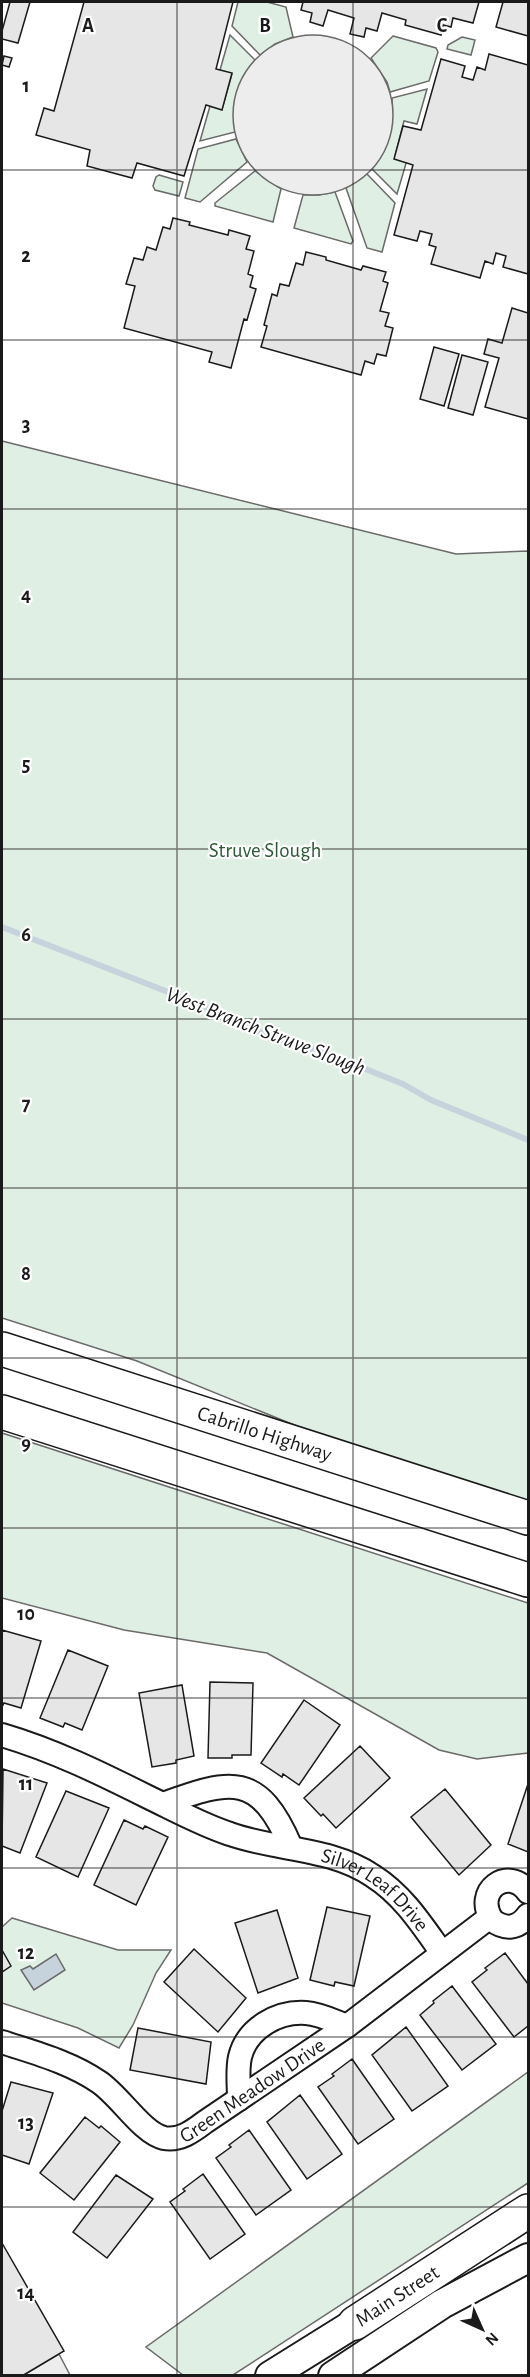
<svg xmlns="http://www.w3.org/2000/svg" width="530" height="2377" font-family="'Alegreya Sans',sans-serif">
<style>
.green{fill:#e0efe3;stroke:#6a6a6a;stroke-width:1.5}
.parking{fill:#ededed;stroke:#6a6a6a;stroke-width:1.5}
.water{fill:#c6d2dc;stroke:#6a6a6a;stroke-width:1.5}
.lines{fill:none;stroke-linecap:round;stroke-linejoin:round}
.stream{stroke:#c6d2dc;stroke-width:6}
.building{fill:#e6e6e6;stroke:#1a1a1a;stroke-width:1.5}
.minor-casing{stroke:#1a1a1a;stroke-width:26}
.major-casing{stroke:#1a1a1a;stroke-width:32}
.highway-casing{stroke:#1a1a1a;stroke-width:36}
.minor{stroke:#fff;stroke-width:22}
.major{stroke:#fff;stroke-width:28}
.highway{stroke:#fff;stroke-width:33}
.grid{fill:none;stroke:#1a1a1a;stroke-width:1.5;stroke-opacity:0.55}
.labels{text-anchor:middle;stroke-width:4.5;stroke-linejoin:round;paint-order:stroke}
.park-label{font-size:21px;fill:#2b5a34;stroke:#fff}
.street-label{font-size:21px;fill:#1a1a1a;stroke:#fff}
.water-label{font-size:22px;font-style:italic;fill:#1a1a1a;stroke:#fff}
.grid-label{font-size:20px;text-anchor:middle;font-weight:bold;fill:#1a1a1a;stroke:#fff;stroke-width:4.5;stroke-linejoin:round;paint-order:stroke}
</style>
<rect width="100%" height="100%" fill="#fff"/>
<path class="green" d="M238,2H267L286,7L293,37L275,44L260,55L232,26Z
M230,35L255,60C236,81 231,104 235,132L200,141L210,106L222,109L232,74L220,70Z
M393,36L436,48L438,52L429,81L390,92L387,82L371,58Z
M462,37L475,40L471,55L447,49L448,45Z
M427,89L417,124L404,121L395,156L407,160L397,194L372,169C389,149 394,123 392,98Z
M236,139L247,162L200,202L185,198L198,149Z
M255,171L281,189L273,222L215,206V203Z
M367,174L395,203L382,252L367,248L346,188Z
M159,175L183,182L179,196L155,190L153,186L156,177Z
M335,192L353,241L351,244L294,228L303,195H319Z
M2,441L456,554L528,551V1514L422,1477L137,1361L2,1318Z
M2,1433L528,1603V1753L477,1759L439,1750L267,1653L124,1630L2,1598Z
M12,1918L118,1950H171L156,1973L133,2025L119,2048L78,2028L2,2003V1927Z
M528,2072V2183L233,2375H183L146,2347Z"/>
<path class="parking" d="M233 115a80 80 0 1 1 160 0a80 80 0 1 1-160 0Z
M59,2354L70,2375L22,2376Z"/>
<path class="water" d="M56,1954L65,1970L34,1990L21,1970L30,1966L33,1969Z"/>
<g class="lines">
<path class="stream" d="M2,927L237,1019L265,1035L323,1052L403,1084L431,1100L528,1140"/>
</g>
<path class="building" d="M10,2H30L18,43L2,39V31Z
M84,2H233L216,69L232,73L222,110L206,105L184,176L137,163L132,178L87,166L90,150L36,135L44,108L54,111Z
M303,2H479L473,23L453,18L451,27L443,25L441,35L405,25L406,20L382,13L377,31L366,28L364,37L350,34L354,18L328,10L323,26L310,22L312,13L301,10Z
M503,2H528V36L496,27Z
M489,54L528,65V274L503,267L506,256L496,253L493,264L485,261L480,278L431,264L436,247L429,245L432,234L420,231L417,241L394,235L413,165L394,159L403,126L421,130L441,59L465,66L462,77L473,80L477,67L485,70Z
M4,56L12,58L9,67L2,65Z
M173,218L190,222L189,225L228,235L229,230L250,236L246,249L254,251L248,274L253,276L250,287L256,289L247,320L244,319L231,368L209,362L212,352L124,328L135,286L126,284L134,258L143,260L147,247L156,250L163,227L170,229Z
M306,252L326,257V260L361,270L363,266L386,272L383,281L388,283L380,311L389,313L385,326L393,328L386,356L377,354L374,364L365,361L361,375L261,347L267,326L264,325L272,294L277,296L280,284L289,286L296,263L303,265Z
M512,308L528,313V419L485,407L499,358L484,354L488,339L502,343Z
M434,347L459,354L444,406L420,399Z
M462,355L488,362L473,415L448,408Z
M2,1630L41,1641L21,1708L4,1703L2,1707Z
M68,1650L108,1666L82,1730L65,1723L63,1727L40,1718Z
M210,1682L253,1683L251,1755H232V1758H208Z
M182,1685L194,1756L176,1760V1763L152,1767L139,1693Z
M304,1700L340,1725L299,1785L283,1774L282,1777L261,1763Z
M360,1746L390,1778L336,1828L323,1814L321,1816L304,1798Z
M3,1769L47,1783L20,1853L2,1846Z
M528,1784V1852L508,1844Z
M445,1789L491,1845L459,1875L411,1817Z
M66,1791L109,1808L78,1877L36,1857Z
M124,1820L143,1829L145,1826L168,1837L136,1905L94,1885Z
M327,1907L370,1916L354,1986L335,1982L334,1986L310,1980Z
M277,1910L298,1978L258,1993L235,1923Z
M194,1949L246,1998L218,2032L164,1982Z
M2,1950L11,1966L2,1972Z
M505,1953L528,1984V2026L514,2037L472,1982L487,1970L485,1968Z
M452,1986L496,2044L462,2070L420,2015L434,2003L433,2001Z
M406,2027L448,2086L412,2111L372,2055Z
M138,2028L211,2042L206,2084L130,2070Z
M352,2059L394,2119L358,2144L318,2087L334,2076L332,2074Z
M11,2082L53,2093L29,2164L2,2155V2111Z
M300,2095L342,2154L307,2179L267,2122Z
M85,2117L99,2128L101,2126L120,2142L74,2200L40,2173Z
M249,2130L291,2190L256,2215L216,2158L231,2147L229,2145Z
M203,2174L245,2234L210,2259L170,2202L185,2191L183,2189Z
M116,2175L153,2199L107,2258L73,2232Z
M2,2243L64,2351L22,2376H2Z"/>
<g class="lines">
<defs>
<g id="minor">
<path id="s1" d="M2,1735C53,1750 100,1773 148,1797C175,1810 202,1825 230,1834C278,1851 330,1847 373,1876C403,1895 422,1925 442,1953"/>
<path d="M163,1804C231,1779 259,1772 291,1847"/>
<path d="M528,1892C508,1865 473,1891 492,1920C505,1930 518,1929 528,1915"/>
<path id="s2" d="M2,2042C35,2053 70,2062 99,2082C120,2096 142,2133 164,2138C180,2141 193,2131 205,2122L347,2026L490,1917"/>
<path d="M239,2099C239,2085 237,2070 240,2057C247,2028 278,2011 306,2013C320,2014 334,2021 347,2026"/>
</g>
<path id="major" d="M270,2376L355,2323
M333,2376L442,2304L528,2258"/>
<g id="highway">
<path id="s3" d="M2,1349L528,1518"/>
<path d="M2,1412L528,1580"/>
<path id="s4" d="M355,2323L528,2211"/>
</g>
</defs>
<use href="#minor" class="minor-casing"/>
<use href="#major" class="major-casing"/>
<use href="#highway" class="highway-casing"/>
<use href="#minor" class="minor"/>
<use href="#major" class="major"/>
<use href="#highway" class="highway"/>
</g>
<path class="grid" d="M177,2V2376M353,2V2376M2,170H528M2,340H528M2,509H528M2,679H528M2,849H528M2,1019H528M2,1188H528M2,1358H528M2,1528H528M2,1698H528M2,1868H528M2,2037H528M2,2207H528"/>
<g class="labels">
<g class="park-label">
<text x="265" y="857">Struve Slough</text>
</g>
<g class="street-label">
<text dy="7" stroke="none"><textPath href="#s3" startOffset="276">Cabrillo Highway</textPath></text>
<text dy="7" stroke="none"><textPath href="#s1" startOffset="408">Silver Leaf Drive</textPath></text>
<text dy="7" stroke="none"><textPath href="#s2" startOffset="294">Green Meadow Drive</textPath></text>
<text dy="7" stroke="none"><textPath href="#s4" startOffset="50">Main Street</textPath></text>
</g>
<g class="water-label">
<text transform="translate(266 1030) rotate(21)" y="8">West Branch Struve Slough</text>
</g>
</g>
<g class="grid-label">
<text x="88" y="32">A</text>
<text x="265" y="32">B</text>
<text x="442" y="32">C</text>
<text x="26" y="92">1</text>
<text x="26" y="262">2</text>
<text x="26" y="431">3</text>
<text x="26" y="601">4</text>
<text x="26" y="771">5</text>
<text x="26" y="941">6</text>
<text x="26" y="1110">7</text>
<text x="26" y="1280">8</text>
<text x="26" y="1450">9</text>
<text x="26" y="1620">10</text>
<text x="26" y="1790">11</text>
<text x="26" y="1959">12</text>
<text x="26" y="2129">13</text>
<text x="26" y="2299">14</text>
</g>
<rect width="530" height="2377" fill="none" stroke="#1a1a1a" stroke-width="6"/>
<g transform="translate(482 2329) rotate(135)" stroke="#ffffff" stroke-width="4.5" paint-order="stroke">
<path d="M0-4.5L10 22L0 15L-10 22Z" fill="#1a1a1a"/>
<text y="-9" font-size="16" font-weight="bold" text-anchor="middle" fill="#1a1a1a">N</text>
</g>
</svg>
